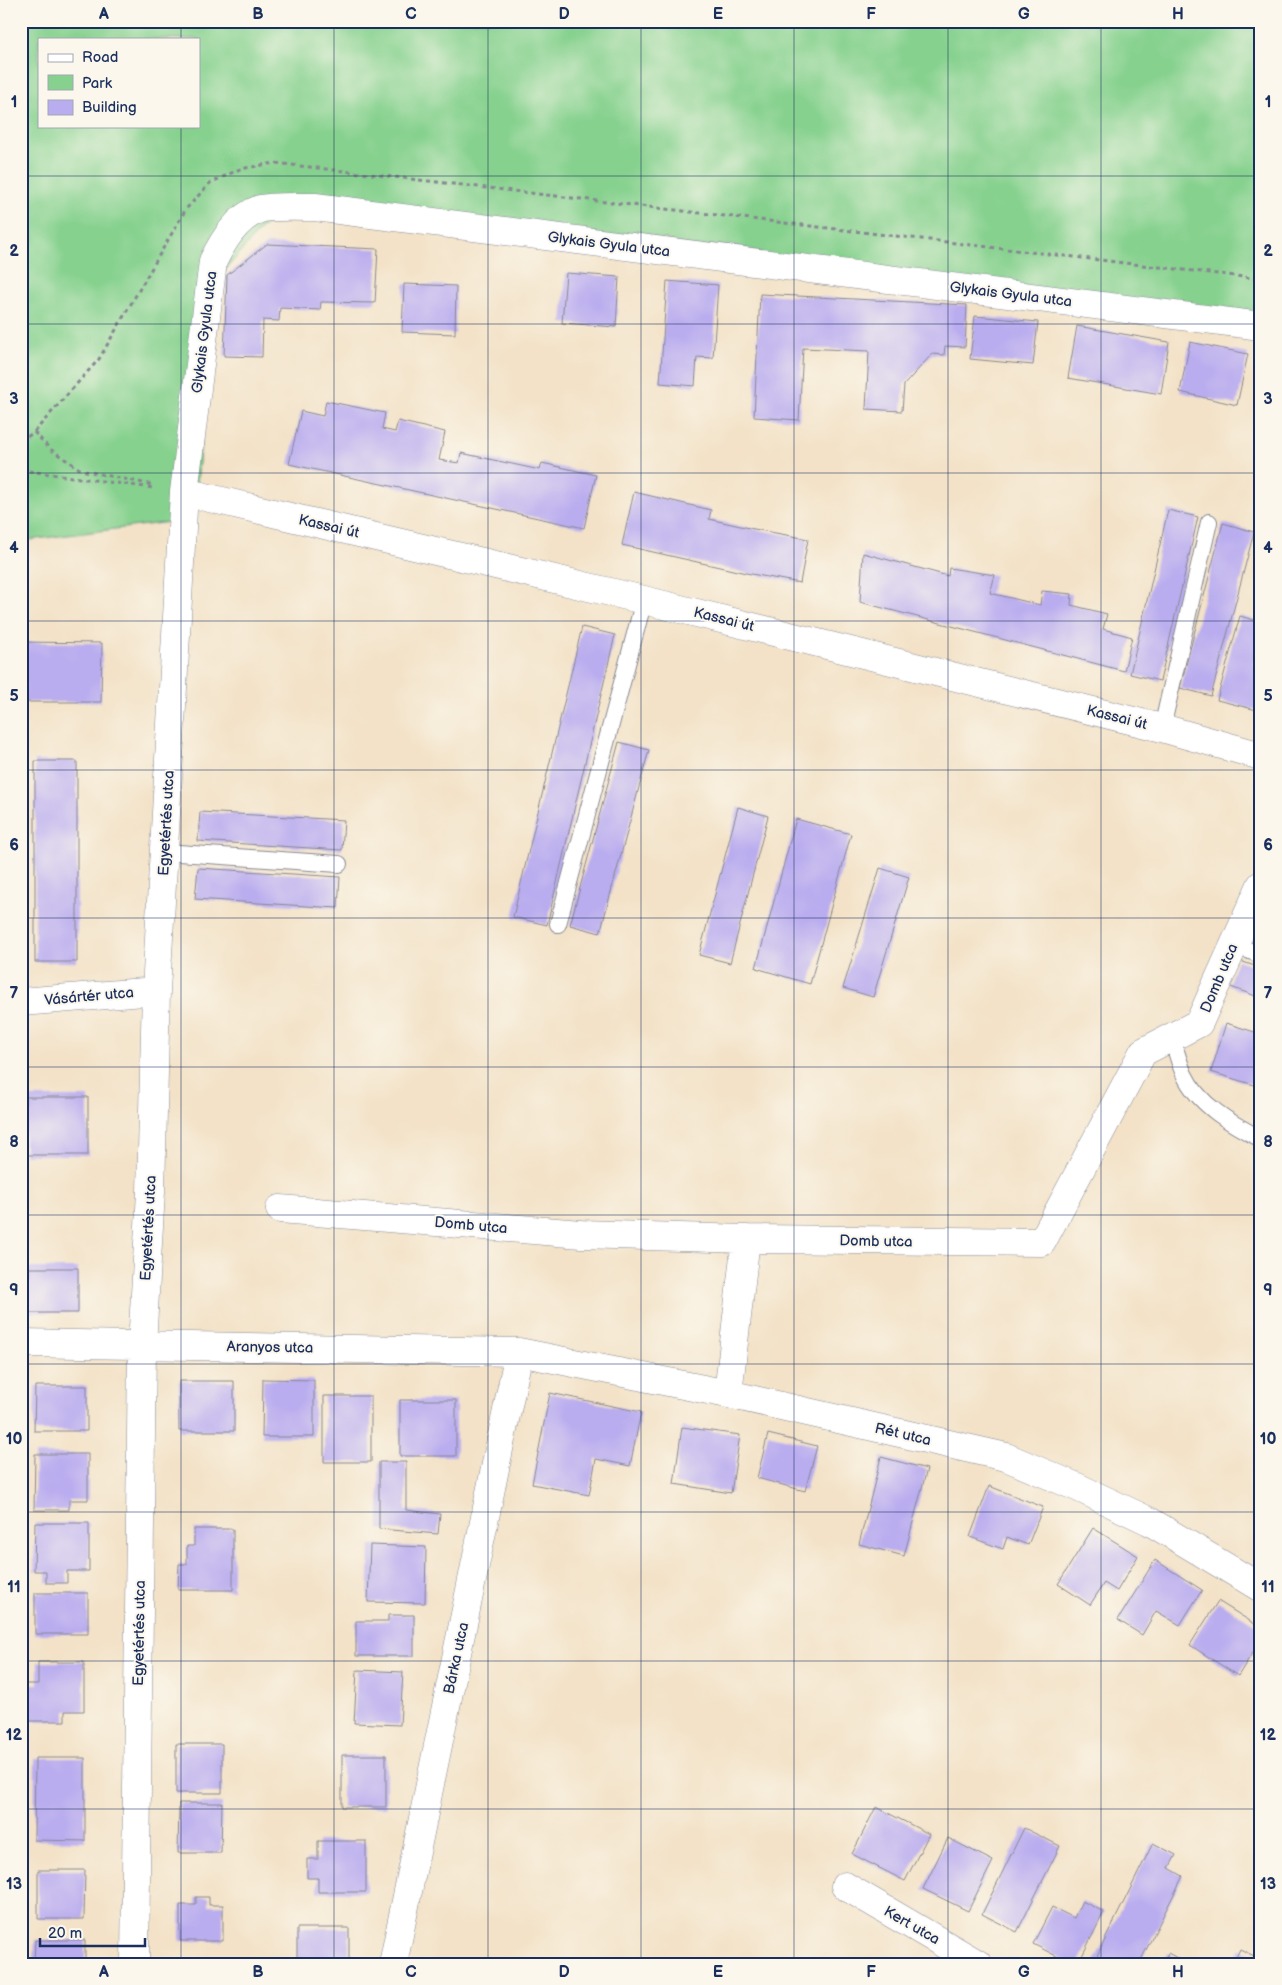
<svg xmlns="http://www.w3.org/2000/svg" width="1282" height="1985" font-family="'Balsamiq Sans',sans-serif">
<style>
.green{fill:#86d18e;stroke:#508076;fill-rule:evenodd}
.building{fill:#b9acef}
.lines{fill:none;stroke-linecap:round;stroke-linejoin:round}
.lane-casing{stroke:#878892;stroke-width:18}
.street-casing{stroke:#878892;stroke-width:29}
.path{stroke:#878892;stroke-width:3;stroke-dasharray:4 4;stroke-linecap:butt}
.lane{stroke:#fff;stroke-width:16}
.street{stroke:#fff;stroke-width:28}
.grid{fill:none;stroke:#1b2f5e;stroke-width:1;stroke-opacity:0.55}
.labels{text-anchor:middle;stroke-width:4;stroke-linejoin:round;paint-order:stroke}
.street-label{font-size:15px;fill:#1b2f5e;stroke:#fbf7ec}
.neatline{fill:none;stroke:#1b2f5e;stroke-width:2}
.grid-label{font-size:16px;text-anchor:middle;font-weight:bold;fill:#1b2f5e}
</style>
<rect width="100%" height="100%" fill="#fbf7ec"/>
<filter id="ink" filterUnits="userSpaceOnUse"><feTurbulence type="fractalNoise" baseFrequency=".02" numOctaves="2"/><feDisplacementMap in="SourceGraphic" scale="10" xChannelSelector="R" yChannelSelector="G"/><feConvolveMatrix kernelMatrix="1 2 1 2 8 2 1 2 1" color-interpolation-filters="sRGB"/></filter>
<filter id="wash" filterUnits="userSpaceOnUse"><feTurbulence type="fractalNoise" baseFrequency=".0096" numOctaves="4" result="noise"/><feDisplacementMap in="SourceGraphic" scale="20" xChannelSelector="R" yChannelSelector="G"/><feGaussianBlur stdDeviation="1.12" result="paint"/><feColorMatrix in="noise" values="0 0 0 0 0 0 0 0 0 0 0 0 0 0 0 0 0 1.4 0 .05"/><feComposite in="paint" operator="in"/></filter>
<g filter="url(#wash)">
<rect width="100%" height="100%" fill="#f3e2c7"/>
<path class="green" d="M21,21H1261V327L323,215L263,226L215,282L194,519L21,541ZM39,39H199V126H39Z"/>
<g id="blocks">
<path class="building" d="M267,244L378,249L375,303L321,302L320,310L280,308L279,321L263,320L262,357L224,356L227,275Z
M566,273L619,277L616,327L562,323Z
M667,281L718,285L713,358L697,357L695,386L660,383Z
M404,284L456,286L455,334L402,332Z
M760,294L967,305L965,347L945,346L944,355L932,354L904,385L902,411L866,409L869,351L803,348L799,420L754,417Z
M975,316L1038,322L1033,365L970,359Z
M1077,326L1169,342L1161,394L1068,378Z
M1190,342L1248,354L1237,405L1180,392Z
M326,401L385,413L382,429L395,432L398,421L445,432L439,460L459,463L461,453L540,470L542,463L596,475L584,528L289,464L301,411L323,416Z
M634,492L711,510L709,519L754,529L808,539L800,583L746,573L622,545Z
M1168,510L1198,517L1160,681L1130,674Z
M1223,523L1254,532L1211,696L1180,688Z
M863,553L948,576L949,568L995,575L990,593L1040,605L1042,591L1072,594L1071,605L1107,614L1103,629L1132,637L1124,671L860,602Z
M1240,616L1261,622V633L1253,664L1261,666V711L1217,700Z
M582,627L615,635L547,925L513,917Z
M21,642L102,643L101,702H21Z
M619,742L649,750L600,933L570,925Z
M35,761H77V962H35Z
M738,807L768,816L730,963L699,955Z
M200,812L344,820L342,850L198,841Z
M796,819L851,834L810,984L756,968Z
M198,868L340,877L338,908L195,899Z
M880,868L909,877L873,997L843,988Z
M1261,909V938L1252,935Z
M1237,960L1261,968V998L1228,986Z
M1226,1023L1261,1034V1087L1211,1072Z
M25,1097H88V1155H25Z
M29,1268H78V1313H29Z
M263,1379L314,1380V1437H262Z
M179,1381H234V1431H179Z
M35,1386H87V1431H34Z
M550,1393L641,1412L630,1466L596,1459L589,1495L532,1484Z
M324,1396H371V1462H324Z
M400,1400H456V1456H400Z
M682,1427L740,1435L731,1493L674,1484Z
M768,1434L817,1446L805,1491L757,1478Z
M35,1454H88V1500H69V1510H34Z
M881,1457L927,1469L904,1556L859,1544Z
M379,1462H406V1510L440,1514L438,1534L379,1529Z
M989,1486L1043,1507L1028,1545L1007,1537L1003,1549L970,1537Z
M35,1523H89V1571H67V1583H46V1571H34Z
M1093,1528L1138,1556L1117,1591L1104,1583L1090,1605L1058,1584Z
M194,1529H233V1590H178L179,1564H187V1546H194Z
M370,1545L426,1547L425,1603L368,1602Z
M1155,1560L1202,1590L1180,1625L1156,1611L1142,1635L1118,1620Z
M35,1593H88V1634H35Z
M1218,1601L1261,1628V1639L1238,1676L1190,1645Z
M388,1615H414V1656H356V1621H388Z
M38,1662H84V1711H65V1721H25V1684H38Z
M357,1670L403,1672L400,1725L354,1723Z
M176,1744H222V1793H176Z
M342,1755H386V1807H342Z
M35,1758H85V1841L34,1840Z
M179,1803H222L221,1853H178Z
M876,1807L929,1834L905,1881L852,1854Z
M1024,1828L1060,1846L1017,1932L982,1914Z
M948,1838L993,1861L968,1911L923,1889Z
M318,1841H366V1892H318V1878H307V1859H318Z
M1153,1843L1176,1855L1169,1868L1183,1876L1139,1964H1093Z
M38,1870H85L84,1919H38Z
M196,1897H209V1905H223V1941H180V1905H196Z
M1082,1901L1104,1912L1078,1964H1072L1033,1944L1052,1907L1074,1918Z
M297,1928H349V1964H297Z
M35,1940H85V1964H34Z
M1240,1949L1260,1959L1258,1964H1233Z
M1168,1953L1188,1964H1163Z"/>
</g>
</g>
<g filter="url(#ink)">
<use href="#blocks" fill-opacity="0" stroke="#878892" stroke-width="1"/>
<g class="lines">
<defs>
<path id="lane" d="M1162,728L1209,522
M164,852L339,864
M558,924L644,600
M1233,945L1261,955
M1171,1037C1176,1049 1179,1063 1184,1074C1198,1105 1232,1124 1261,1139"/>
<path id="street" d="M184,492L644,600L1162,728L1261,756
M21,1002L156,991
M280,1209L581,1234L746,1239L1042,1242L1143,1052L1199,1023L1261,885
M21,1343L519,1352L728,1394L1006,1457L1077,1487L1149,1521L1261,1588
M728,1394L746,1239
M845,1886L978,1964
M135,1964L142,1345L151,1192L156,991L184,492L213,261C223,241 237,217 260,209C269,206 303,207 315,207L1261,326
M393,1964L519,1352"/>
</defs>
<use href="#lane" class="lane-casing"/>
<use href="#street" class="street-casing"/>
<path class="path" d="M34,432L50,449L81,470L153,485
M21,441L34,432L99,359L186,209L210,183L240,169L275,163L1261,279
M21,470L153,488"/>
<use href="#lane" class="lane"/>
<use href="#street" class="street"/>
</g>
</g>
<path class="grid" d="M181,21V39M334,21V1964M488,21V1964M641,21V1964M794,21V1964M948,21V1964M1101,21V1964M181,126V1964M21,176H1261M21,324H1261M21,473H1261M21,621H1261M21,770H1261M21,918H1261M21,1067H1261M21,1215H1261M21,1364H1261M21,1512H1261M21,1661H1261M21,1809H1261"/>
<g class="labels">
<g class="street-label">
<text transform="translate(609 244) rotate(7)" y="5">Glykais Gyula utca</text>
<text transform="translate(1011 294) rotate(7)" y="5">Glykais Gyula utca</text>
<text transform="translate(204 332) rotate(-83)" y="5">Glykais Gyula utca</text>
<text transform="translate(329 526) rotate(13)" y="5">Kassai út</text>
<text transform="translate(724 619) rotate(14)" y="5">Kassai út</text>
<text transform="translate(1117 717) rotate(14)" y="5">Kassai út</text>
<text transform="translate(166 823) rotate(-87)" y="5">Egyetértés utca</text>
<text transform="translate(1219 978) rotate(-67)" y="5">Domb utca</text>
<text transform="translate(89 996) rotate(-5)" y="5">Vásártér utca</text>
<text transform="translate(471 1225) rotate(5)" y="5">Domb utca</text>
<text transform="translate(148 1228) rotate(-87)" y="5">Egyetértés utca</text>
<text transform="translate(876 1241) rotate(1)" y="5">Domb utca</text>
<text transform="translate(270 1347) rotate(1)" y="5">Aranyos utca</text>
<text transform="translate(903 1434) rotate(13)" y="5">Rét utca</text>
<text transform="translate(139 1633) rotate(-89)" y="5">Egyetértés utca</text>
<text transform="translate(456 1658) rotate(-78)" y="5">Bárka utca</text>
<text transform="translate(912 1925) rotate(30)" y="5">Kert utca</text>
</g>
</g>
<rect width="1282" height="1985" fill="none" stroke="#fbf7ec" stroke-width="55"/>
<rect x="38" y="38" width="162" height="90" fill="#fbf7ec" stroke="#a1a7b3"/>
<rect x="48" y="54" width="25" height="8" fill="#ffffff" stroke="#a1a7b3"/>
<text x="82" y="62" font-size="15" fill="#1b2f5e">Road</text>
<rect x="48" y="75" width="25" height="15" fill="#86d18e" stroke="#a1a7b3"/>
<text x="82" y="88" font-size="15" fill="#1b2f5e">Park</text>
<rect x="48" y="100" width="25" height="15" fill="#b9acef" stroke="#a1a7b3"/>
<text x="82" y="112" font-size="15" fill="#1b2f5e">Building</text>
<path d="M40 1938v8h105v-8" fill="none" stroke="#1b2f5e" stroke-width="2.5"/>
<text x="48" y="1938" font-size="15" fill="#1b2f5e" stroke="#fbf7ec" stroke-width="4" paint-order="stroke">20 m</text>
<rect x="28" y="28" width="1226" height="1930" class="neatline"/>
<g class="grid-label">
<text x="104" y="19">A</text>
<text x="258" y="19">B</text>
<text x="411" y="19">C</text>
<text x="564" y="19">D</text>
<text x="718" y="19">E</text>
<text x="871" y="19">F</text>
<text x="1024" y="19">G</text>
<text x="1178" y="19">H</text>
<text x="14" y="107">1</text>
<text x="1268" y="107">1</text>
<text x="14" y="256">2</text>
<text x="1268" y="256">2</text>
<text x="14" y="404">3</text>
<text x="1268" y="404">3</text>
<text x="14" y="553">4</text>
<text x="1268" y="553">4</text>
<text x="14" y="701">5</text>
<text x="1268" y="701">5</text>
<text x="14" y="850">6</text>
<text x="1268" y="850">6</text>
<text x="14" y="998">7</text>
<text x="1268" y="998">7</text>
<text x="14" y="1147">8</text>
<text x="1268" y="1147">8</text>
<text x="14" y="1295">9</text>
<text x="1268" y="1295">9</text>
<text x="14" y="1444">10</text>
<text x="1268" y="1444">10</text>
<text x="14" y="1592">11</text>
<text x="1268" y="1592">11</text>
<text x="14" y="1740">12</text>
<text x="1268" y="1740">12</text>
<text x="14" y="1889">13</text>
<text x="1268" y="1889">13</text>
<text x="104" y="1977">A</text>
<text x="258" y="1977">B</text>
<text x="411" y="1977">C</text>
<text x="564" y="1977">D</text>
<text x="718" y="1977">E</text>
<text x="871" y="1977">F</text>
<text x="1024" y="1977">G</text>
<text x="1178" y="1977">H</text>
</g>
</svg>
